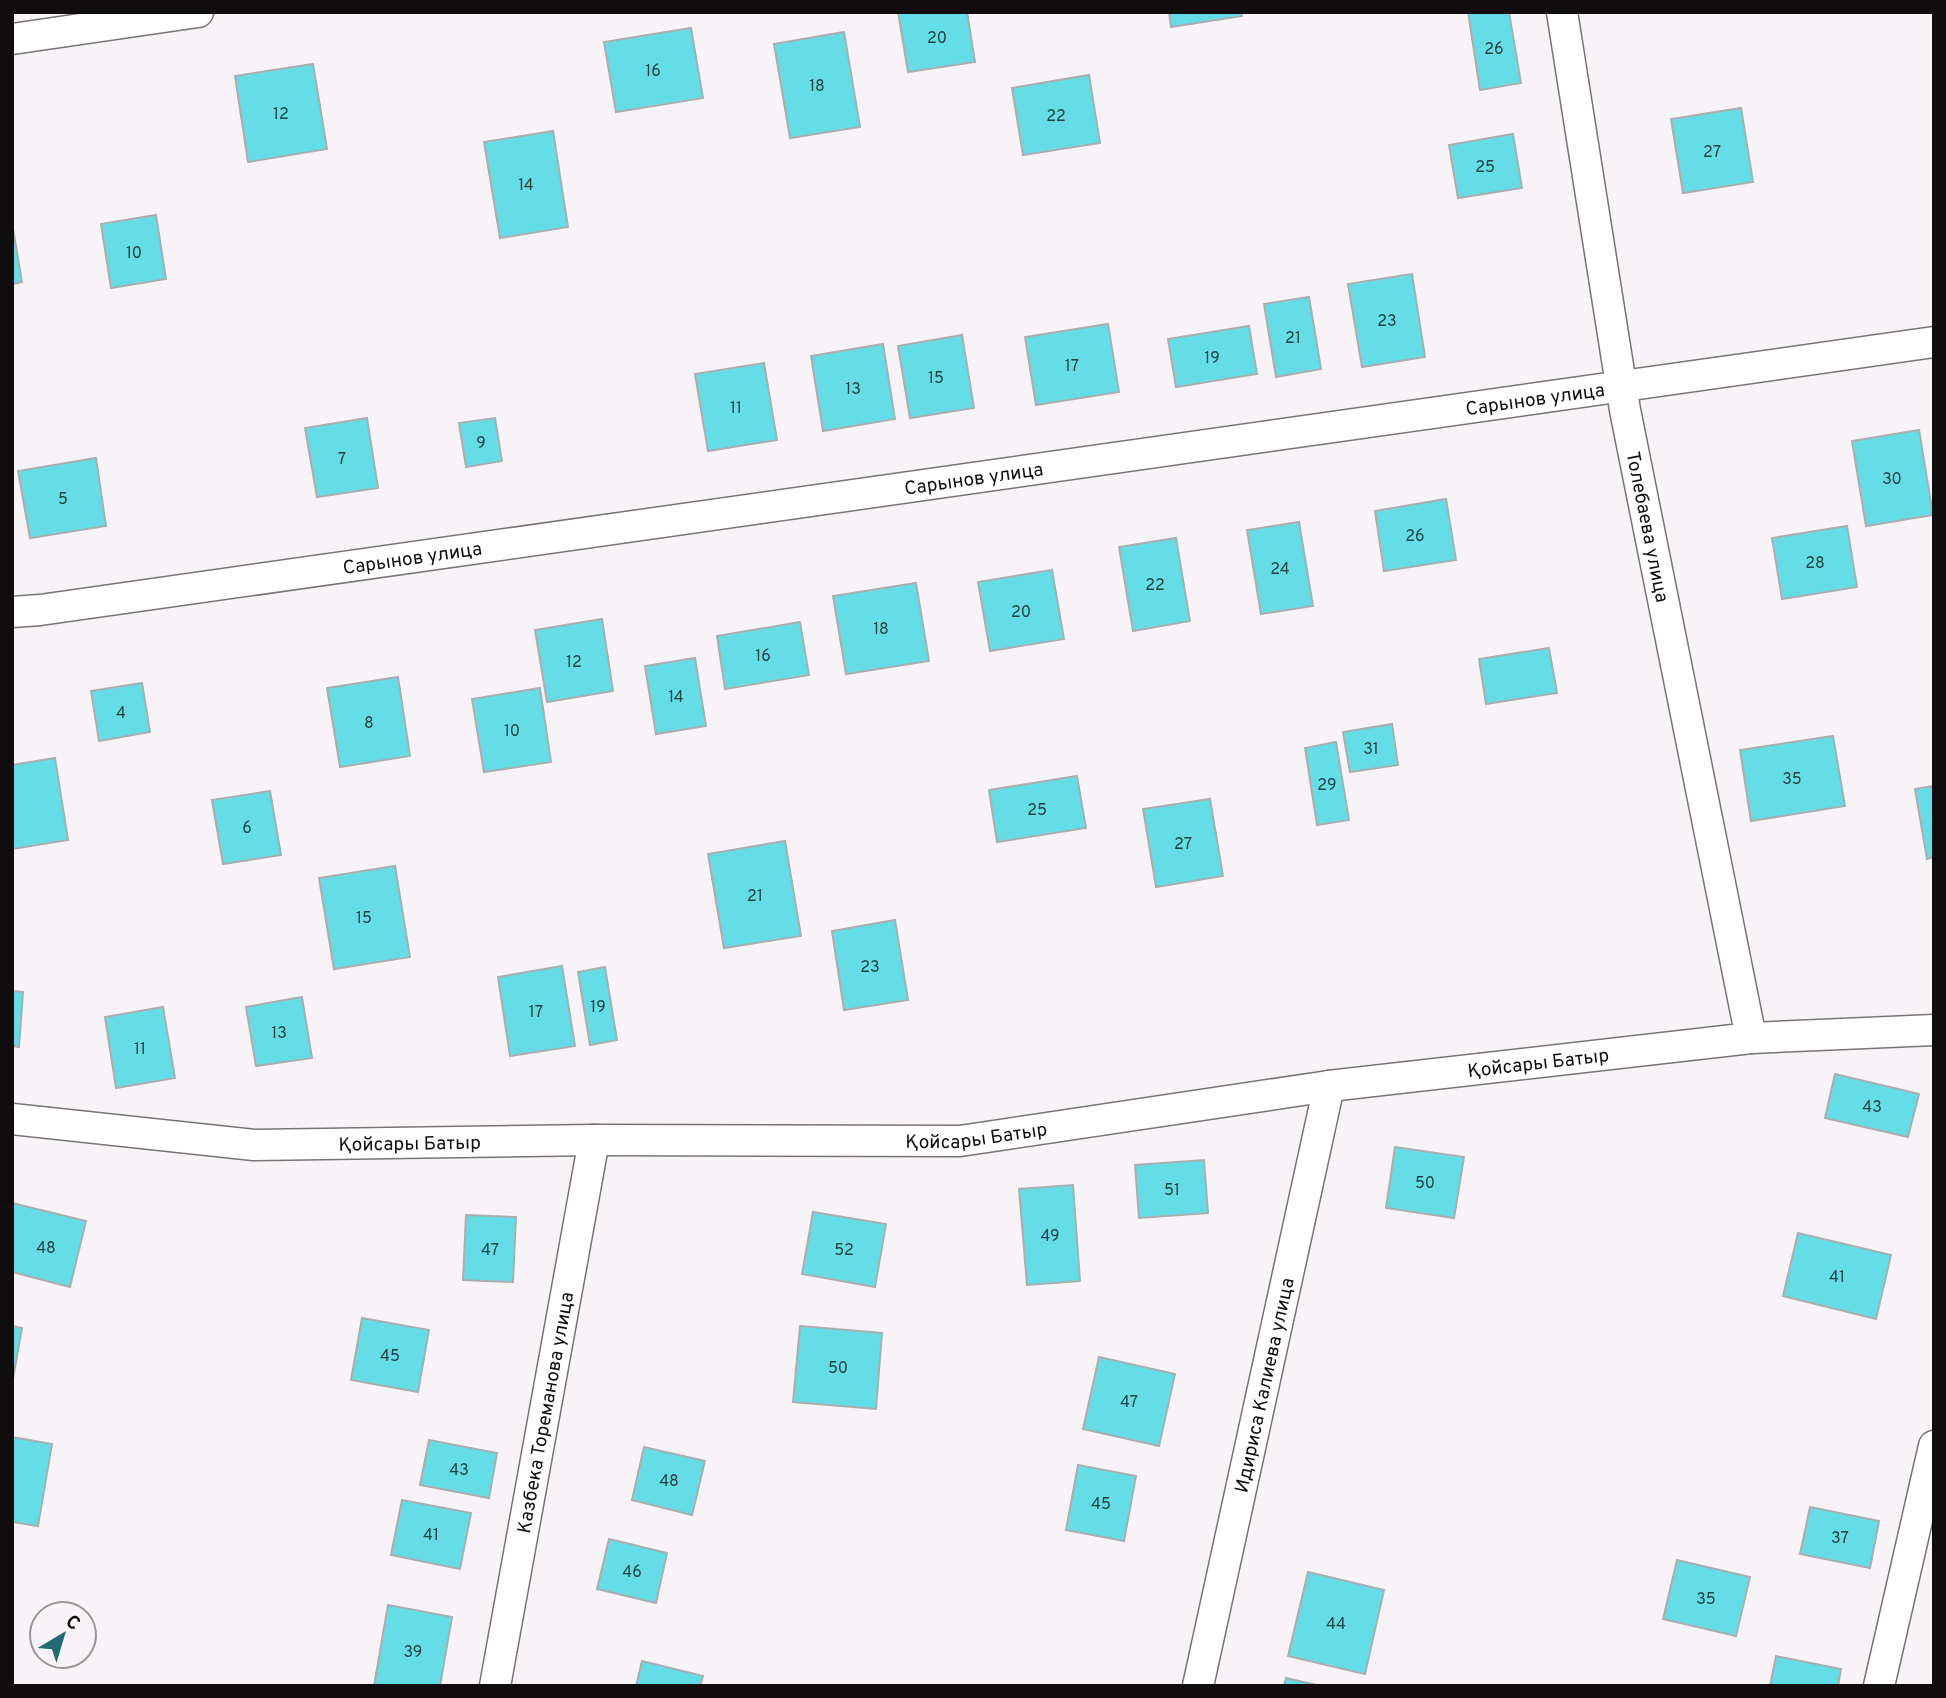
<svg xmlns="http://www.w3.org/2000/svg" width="1946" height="1698" font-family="Overpass,sans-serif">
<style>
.building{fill:#64dde7;stroke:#a9afaf;stroke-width:2}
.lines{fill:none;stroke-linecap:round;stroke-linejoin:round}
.street-casing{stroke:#787476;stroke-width:33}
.street{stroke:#fff;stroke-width:30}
.labels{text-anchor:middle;stroke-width:6;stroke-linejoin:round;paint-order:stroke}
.number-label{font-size:16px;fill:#244144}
.street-label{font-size:19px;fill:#0f0d0e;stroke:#f8f3f6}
</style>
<rect width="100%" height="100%" fill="#f8f3f6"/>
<path class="building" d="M898,12H967L975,62L908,72Z
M1169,12H1241L1242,16L1171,27Z
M1468,12H1509L1521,83L1480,90Z
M691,28L703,98L616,112L604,42Z
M844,32L860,127L790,138L774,44Z
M313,64L327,149L248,162L235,76Z
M1089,75L1100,143L1023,155L1012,88Z
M1741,108L1753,182L1683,193L1671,119Z
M553,131L568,227L500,238L484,142Z
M1513,134L1522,188L1458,198L1449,145Z
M156,215L166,279L111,288L101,224Z
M12,223L22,282L12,284Z
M1412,274L1425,357L1362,367L1348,284Z
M1309,297L1321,369L1276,377L1264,304Z
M1108,324L1119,392L1036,405L1025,337Z
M1249,326L1257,374L1176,387L1168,339Z
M962,335L974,408L910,418L898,346Z
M883,344L895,419L823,431L811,356Z
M764,363L777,440L708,451L695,374Z
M367,418L378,488L317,497L305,428Z
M495,418L502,461L466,467L459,423Z
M1919,430L1933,515L1866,526L1852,441Z
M96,458L106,526L30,538L18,471Z
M1446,499L1456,560L1384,571L1375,511Z
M1299,522L1313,606L1261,614L1247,530Z
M1847,526L1857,587L1782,599L1772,538Z
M1176,538L1190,621L1133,631L1119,547Z
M1052,570L1064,639L990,651L978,582Z
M916,583L929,661L846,674L833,596Z
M602,619L613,691L547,702L535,630Z
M800,622L809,675L725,689L717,636Z
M1549,648L1557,693L1486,704L1479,659Z
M695,658L706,726L656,734L645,666Z
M398,677L410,756L340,767L327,688Z
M142,683L150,732L99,741L91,691Z
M540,688L551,762L484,772L472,699Z
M1392,724L1398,765L1350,772L1343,732Z
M1833,736L1845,806L1751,821L1740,750Z
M1336,742L1349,820L1317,825L1305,748Z
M55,758L68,840L12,849V765Z
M1077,776L1086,828L997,842L989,790Z
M1934,786V857L1927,859L1915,789Z
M270,791L281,855L223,864L212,800Z
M1210,799L1223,876L1156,887L1143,809Z
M785,841L801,936L724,948L708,854Z
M395,866L410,957L334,969L319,878Z
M895,920L908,1000L844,1010L832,931Z
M562,966L575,1046L510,1056L498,977Z
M605,967L617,1040L590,1045L578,972Z
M12,991L23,992L19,1047L12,1046Z
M302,997L312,1058L256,1066L246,1007Z
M163,1007L175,1078L116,1088L105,1017Z
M1835,1074L1919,1094L1908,1137L1825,1118Z
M1395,1147L1464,1157L1454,1218L1386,1208Z
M1204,1160L1208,1213L1139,1218L1135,1165Z
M1073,1185L1080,1281L1027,1285L1019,1189Z
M12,1203L86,1221L70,1287L12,1272Z
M813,1212L886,1224L875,1287L802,1274Z
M466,1215L516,1217L513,1282L463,1280Z
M1798,1233L1891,1255L1876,1319L1783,1296Z
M362,1318L429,1330L418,1392L351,1380Z
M12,1326L22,1328L12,1384Z
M800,1326L882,1333L876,1409L793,1402Z
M1099,1357L1175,1374L1159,1446L1083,1429Z
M12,1437L52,1444L38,1526L12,1522Z
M429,1440L497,1453L489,1498L420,1485Z
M644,1447L705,1461L692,1515L632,1500Z
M1078,1465L1136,1476L1124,1541L1066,1530Z
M402,1500L471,1513L460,1569L391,1555Z
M1810,1507L1879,1521L1870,1568L1800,1554Z
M609,1539L667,1553L656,1603L597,1589Z
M1677,1560L1750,1577L1736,1636L1663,1619Z
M1308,1572L1384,1590L1365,1674L1288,1656Z
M388,1605L452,1617L440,1686H374Z
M1776,1656L1841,1669L1838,1686H1770Z
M642,1661L703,1676L700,1686H636Z
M1286,1678L1321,1686H1284Z"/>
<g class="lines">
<defs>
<g id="street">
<path id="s1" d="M1562,12L1625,410L1751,1038"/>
<path d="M12,39L198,12"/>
<path id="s2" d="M12,612L40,610L1934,342"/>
<path id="s3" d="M12,1119L254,1145L594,1140L960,1141L1329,1086L1751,1038L1934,1030"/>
<path id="s4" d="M495,1686L594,1140"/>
<path id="s5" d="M1198,1686L1329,1086"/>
<path d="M1879,1686L1934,1446"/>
</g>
</defs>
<use href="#street" class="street-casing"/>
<use href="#street" class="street"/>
</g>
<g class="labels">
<g class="number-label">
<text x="937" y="43">20</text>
<text x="1494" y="54">26</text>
<text x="653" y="76">16</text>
<text x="817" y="91">18</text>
<text x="281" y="119">12</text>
<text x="1056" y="121">22</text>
<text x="1712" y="157">27</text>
<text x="1485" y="172">25</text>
<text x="526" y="190">14</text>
<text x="134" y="258">10</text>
<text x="1387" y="326">23</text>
<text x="1293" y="343">21</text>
<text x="1212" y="363">19</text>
<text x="1072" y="371">17</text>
<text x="936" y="383">15</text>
<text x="853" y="394">13</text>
<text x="736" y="413">11</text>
<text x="481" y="448">9</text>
<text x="342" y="464">7</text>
<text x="1892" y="484">30</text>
<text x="63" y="504">5</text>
<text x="1415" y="541">26</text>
<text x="1815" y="568">28</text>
<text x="1280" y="574">24</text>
<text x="1155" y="590">22</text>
<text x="1021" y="617">20</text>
<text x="881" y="634">18</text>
<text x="763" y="661">16</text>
<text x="574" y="667">12</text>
<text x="676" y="702">14</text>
<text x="121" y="718">4</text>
<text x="369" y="728">8</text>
<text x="512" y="736">10</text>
<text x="1371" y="754">31</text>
<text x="1792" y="784">35</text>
<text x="1327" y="790">29</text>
<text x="1037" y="815">25</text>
<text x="247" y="833">6</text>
<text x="1183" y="849">27</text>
<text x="755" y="901">21</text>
<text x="364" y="923">15</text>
<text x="870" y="972">23</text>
<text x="598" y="1012">19</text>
<text x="536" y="1017">17</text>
<text x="279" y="1038">13</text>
<text x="140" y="1054">11</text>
<text x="1872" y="1112">43</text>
<text x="1425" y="1188">50</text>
<text x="1172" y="1195">51</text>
<text x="1050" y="1241">49</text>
<text x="46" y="1253">48</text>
<text x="490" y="1255">47</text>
<text x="844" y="1255">52</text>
<text x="1837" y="1282">41</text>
<text x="390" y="1361">45</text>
<text x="838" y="1373">50</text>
<text x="1129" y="1407">47</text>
<text x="459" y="1475">43</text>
<text x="669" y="1486">48</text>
<text x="1101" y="1509">45</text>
<text x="431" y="1540">41</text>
<text x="1840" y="1543">37</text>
<text x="632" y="1577">46</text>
<text x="1706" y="1604">35</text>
<text x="1336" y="1629">44</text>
<text x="413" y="1657">39</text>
</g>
<g class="street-label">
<text dy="7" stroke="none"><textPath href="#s2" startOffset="1538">Сарынов улица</textPath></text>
<text dy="7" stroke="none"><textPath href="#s2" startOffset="971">Сарынов улица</textPath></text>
<text dy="7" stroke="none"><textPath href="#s1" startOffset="522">Толебаева улица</textPath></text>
<text dy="7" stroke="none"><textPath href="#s2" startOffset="404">Сарынов улица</textPath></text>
<text dy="7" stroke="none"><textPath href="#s3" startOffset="1533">Қойсары Батыр</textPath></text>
<text dy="7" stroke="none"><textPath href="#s3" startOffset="966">Қойсары Батыр</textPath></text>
<text dy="7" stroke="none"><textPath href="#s3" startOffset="399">Қойсары Батыр</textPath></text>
<text dy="7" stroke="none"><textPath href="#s5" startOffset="308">Идириса Калиева улица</textPath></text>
<text dy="7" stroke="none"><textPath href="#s4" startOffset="278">Казбека Тореманова улица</textPath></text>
</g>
</g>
<rect width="1946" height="1698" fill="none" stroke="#0f0d0e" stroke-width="28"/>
<g transform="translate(63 1635) rotate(38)"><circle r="33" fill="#f8f3f6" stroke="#9b9799" stroke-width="2"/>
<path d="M0-5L12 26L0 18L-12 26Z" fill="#206c72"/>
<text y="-10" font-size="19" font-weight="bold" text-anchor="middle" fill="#0f0d0e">С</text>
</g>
</svg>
